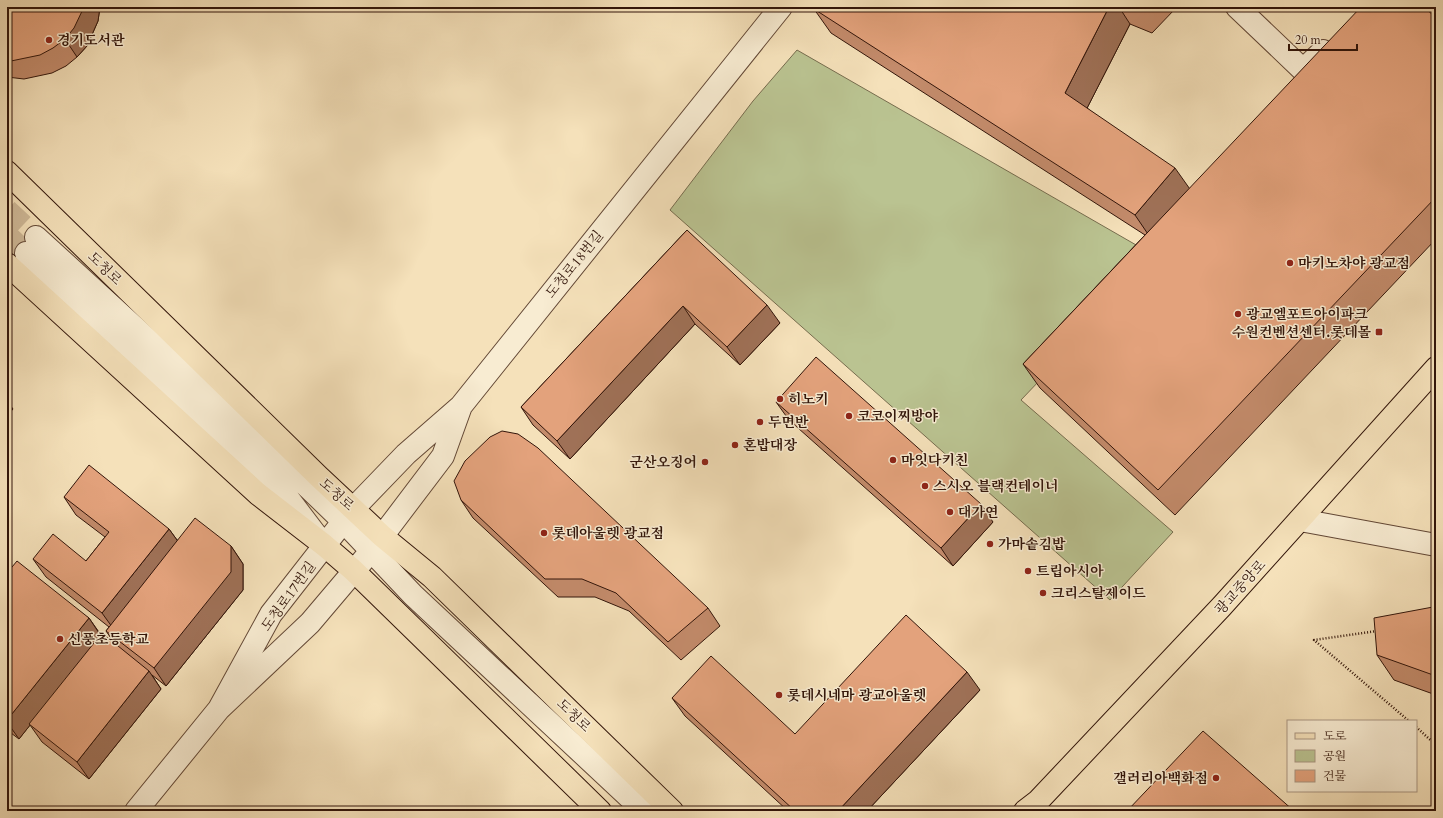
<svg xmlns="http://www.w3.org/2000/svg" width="1443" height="818" font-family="Cardo,'Noto Serif KR',serif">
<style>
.green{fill:#bac391;stroke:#766c4e}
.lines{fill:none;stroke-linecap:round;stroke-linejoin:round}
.minor-tunnel{stroke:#ceb897;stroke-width:22;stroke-dasharray:22 11;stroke-linecap:butt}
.minor-casing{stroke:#634836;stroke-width:24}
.major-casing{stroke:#32150a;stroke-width:24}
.path{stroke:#32150a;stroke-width:2.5;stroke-dasharray:1 2;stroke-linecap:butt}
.minor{stroke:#f8ecd2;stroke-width:22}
.major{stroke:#f5e1ba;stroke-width:22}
.wall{fill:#c38b6b;stroke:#32150a}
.shaded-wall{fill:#9f7157;stroke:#32150a}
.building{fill:#e3a27c;stroke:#32150a}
.poi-dot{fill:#8f2418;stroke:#f8ecd2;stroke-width:1.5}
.labels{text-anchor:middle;stroke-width:3;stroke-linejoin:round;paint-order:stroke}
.poi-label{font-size:14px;font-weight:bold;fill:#32150a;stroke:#f8ecd2;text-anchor:start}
.street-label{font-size:14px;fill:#32150a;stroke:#f8ecd2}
</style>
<rect width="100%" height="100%" fill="#f5e1ba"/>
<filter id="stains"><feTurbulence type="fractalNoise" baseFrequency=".005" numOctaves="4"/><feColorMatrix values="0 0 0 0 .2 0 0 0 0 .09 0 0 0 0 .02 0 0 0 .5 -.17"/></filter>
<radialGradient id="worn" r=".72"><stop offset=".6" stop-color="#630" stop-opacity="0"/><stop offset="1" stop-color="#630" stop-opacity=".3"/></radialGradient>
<path class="green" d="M797,50L1157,257L1021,400L1173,532L1110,600L670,210L753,101Z"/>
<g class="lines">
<path class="minor-tunnel" d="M7,210L36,237
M7,235L26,253"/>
<defs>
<path id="minor" d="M1237,7L1303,70L1323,51
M36,237L285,465L344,522L413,595L644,811
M26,253L275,481L316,535
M1300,520L1436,545
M219,709L271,614L353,509L406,454L461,406L781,7
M136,811L219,709L310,623L371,551L443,456L461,406"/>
<path id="major" d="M7,172L318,476L382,536L432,577L672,811
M7,264L258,494L324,545L353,570L600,811
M1025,811L1038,801L1222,606L1436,368"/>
</defs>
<use href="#minor" class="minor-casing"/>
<use href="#major" class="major-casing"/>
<path class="path" d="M1377,631L1314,640L1409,721
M1416,727L1436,745"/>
<use href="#minor" class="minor"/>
<use href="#major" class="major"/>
</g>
<path class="wall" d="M7,7H100L98,21L87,46L77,57L66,66L52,73L24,79L7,77Z
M815,7H1173L1175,9L1152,33L1130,24L1087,108L1189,189L1436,18V239L1175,515L1040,388L1023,364L1145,235L831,33L814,9Z
M687,230L780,323L740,365L695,324L570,459L533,425L521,407Z
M776,402L993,522L953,566L789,420Z
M64,497L169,529L177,540L231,546L243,564V590L166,686L152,675L161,689L89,779L42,742L30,725L19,739L7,730V573L89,618L101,635L115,644L106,631L109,627L46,577L33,559L86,561L105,537L76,515Z
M461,500L708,608L720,626L681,660L629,611L595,597H558L473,518Z
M1436,605V695L1394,680L1377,655L1433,607Z
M980,690L867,811H788L685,716L672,698L795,734Z"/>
<path class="shaded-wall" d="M84,7H100L98,21L87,46L77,57L65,39Z
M1109,7H1119L1130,24L1082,118L1065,93Z
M1175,168L1192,192L1152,240L1135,215Z
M767,305L780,323L740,365L727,347Z
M683,306L695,324L570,459L557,441Z
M7,401L13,409L7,416Z
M981,504L993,522L953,566L941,548Z
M169,529L182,547L115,631L102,613Z
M231,546L243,564V590L166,686L154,668Z
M89,618L101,636L19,739L7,722V720Z
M149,671L161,689L89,779L77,762Z
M967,672L980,690L867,811H838Z"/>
<path class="building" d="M7,7H84L74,28L65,39L53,48L40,55L11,61L7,60Z
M815,7H1109L1065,93L1175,168L1135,215L814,9Z
M1361,7H1424L1436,18V197L1158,490L1023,364Z
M687,230L767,305L727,347L683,306L557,441L521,407Z
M816,357L981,504L941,548L776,402Z
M502,431L518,434L538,448L708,608L668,642L616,593L582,579H545L461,500L454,481L465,461L490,437Z
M89,465L169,529L102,613L33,559L53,534L86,561L109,532L64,497Z
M195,518L231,546V572L154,668L106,631Z
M17,561L89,618L7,720V573Z
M1436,605V676L1377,655L1374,618L1433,607Z
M906,615L967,672L838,811H795L672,698L711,656L795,734Z
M102,633L149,671L77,762L29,724Z
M1203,731L1294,811H1127Z"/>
<g class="poi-dot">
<circle cx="49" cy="40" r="4"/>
<circle cx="1290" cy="263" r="4"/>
<circle cx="1238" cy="314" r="4"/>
<rect x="1375" y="328" width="8" height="8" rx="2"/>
<circle cx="780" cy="399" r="4"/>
<circle cx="849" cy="416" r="4"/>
<circle cx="760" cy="422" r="4"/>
<circle cx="735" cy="445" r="4"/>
<circle cx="893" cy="460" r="4"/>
<circle cx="705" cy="462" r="4"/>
<circle cx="925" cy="486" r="4"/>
<circle cx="950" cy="512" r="4"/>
<circle cx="544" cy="533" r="4"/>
<circle cx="990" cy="544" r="4"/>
<circle cx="1028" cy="571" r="4"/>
<circle cx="1043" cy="593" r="4"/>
<circle cx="60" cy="639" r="4"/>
<circle cx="779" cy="695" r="4"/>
<circle cx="1216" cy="778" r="4"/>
</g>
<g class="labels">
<g class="poi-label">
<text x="57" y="45">경기도서관</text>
<text x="1298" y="268">마키노차야 광교점</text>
<text x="1246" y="319">광교엘포트아이파크</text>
<text x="1371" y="337" text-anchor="end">수원컨벤션센터.롯데몰</text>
<text x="788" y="404">히노키</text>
<text x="857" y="421">코코이찌방야</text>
<text x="768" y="427">두면반</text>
<text x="743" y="450">혼밥대장</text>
<text x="901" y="465">마잇다키친</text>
<text x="697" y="467" text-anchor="end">군산오징어</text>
<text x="933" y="491">스시오 블랙컨테이너</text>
<text x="958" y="517">대가연</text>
<text x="552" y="538">롯데아울렛 광교점</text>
<text x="998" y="549">가마솥김밥</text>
<text x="1036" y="576">트립아시아</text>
<text x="1051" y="598">크리스탈제이드</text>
<text x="68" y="644">신풍초등학교</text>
<text x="787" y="700">롯데시네마 광교아울렛</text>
<text x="1208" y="783" text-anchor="end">갤러리아백화점</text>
</g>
<g class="street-label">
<text transform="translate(574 264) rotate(-51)" y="5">도청로18번길</text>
<text transform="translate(105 268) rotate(44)" y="5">도청로</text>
<text transform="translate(337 494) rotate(42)" y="5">도청로</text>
<text transform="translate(1240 587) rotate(-48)" y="5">광교중앙로</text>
<text transform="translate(288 596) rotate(-54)" y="5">도청로17번길</text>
<text transform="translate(574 715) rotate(44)" y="5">도청로</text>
</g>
</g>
<rect width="1443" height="818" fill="none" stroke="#f5e1ba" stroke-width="24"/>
<rect x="8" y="8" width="1427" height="802" fill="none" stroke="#32150a" stroke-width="2"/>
<rect x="12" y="12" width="1419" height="794" fill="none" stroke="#32150a"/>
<rect x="1287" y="720" width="130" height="72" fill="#f8ecd2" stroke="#a99682"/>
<rect x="1295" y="733" width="20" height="6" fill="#f5e1ba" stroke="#a99682"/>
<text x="1323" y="740" font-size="12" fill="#32150a">도로</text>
<rect x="1295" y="750" width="20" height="12" fill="#bac391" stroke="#a99682"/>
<text x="1323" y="760" font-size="12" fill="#32150a">공원</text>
<rect x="1295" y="770" width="20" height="12" fill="#e3a27c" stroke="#a99682"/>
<text x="1323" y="780" font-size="12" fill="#32150a">건물</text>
<path d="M1289 44v6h68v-6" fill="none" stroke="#32150a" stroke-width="2"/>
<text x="1295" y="44" font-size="12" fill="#32150a" stroke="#f8ecd2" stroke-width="3" paint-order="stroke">20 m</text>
<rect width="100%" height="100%" filter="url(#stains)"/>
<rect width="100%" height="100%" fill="url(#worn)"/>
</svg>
